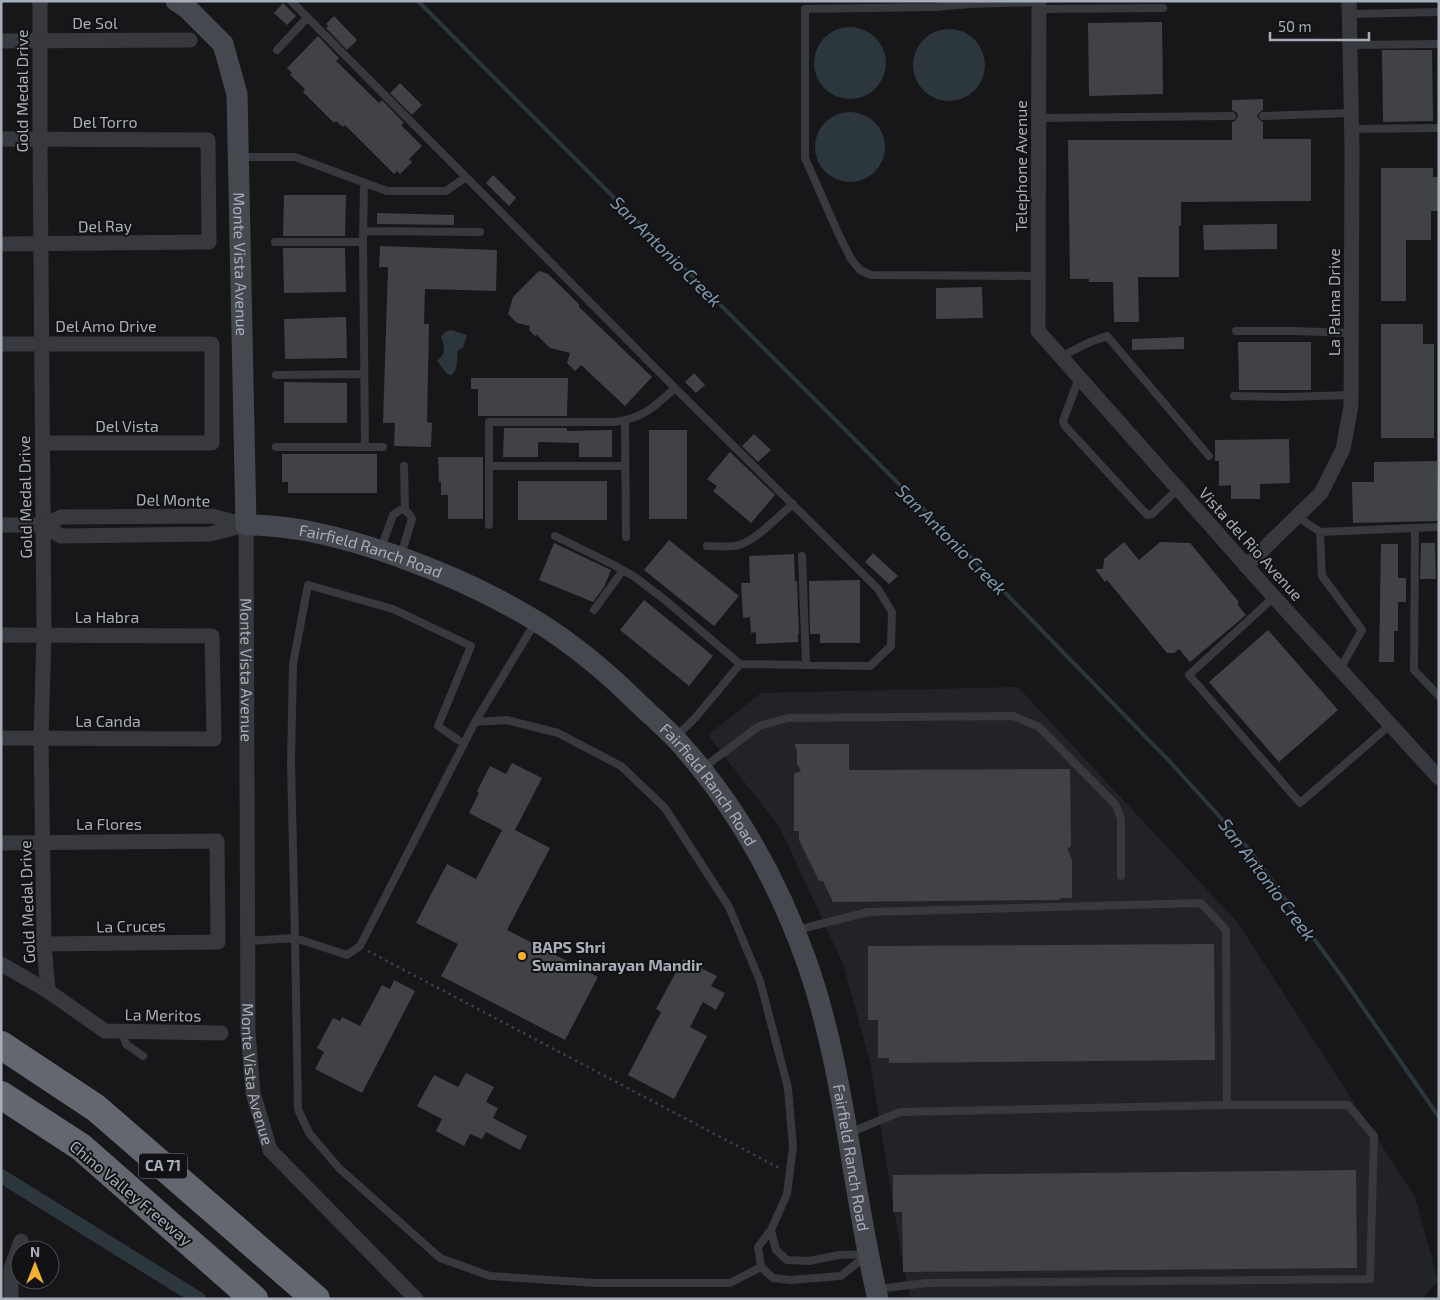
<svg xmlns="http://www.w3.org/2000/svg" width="1440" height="1300" font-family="'Exo 2',sans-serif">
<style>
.built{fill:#222326}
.water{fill:#2c363d}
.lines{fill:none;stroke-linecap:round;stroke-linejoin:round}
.stream{stroke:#2c363d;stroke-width:4}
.canal{stroke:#2c363d;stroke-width:14}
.building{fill:#404246}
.path{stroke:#3d4045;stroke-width:2.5;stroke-dasharray:2.5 4;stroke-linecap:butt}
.lane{stroke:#37393e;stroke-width:8}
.street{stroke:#37393e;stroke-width:15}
.secondary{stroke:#45484e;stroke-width:21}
.highway{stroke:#63676f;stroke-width:28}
.poi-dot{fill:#f6b031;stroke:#121214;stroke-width:2}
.labels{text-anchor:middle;stroke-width:4;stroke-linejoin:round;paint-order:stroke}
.shield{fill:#121214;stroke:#7b7f88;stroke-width:1}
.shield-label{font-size:15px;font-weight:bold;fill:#a8aeb9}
.street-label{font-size:16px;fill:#a8aeb9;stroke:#121214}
.poi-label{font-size:16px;font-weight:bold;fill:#a8aeb9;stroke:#121214;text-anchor:start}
.water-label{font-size:18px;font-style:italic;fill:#7f9cb4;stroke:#121214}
</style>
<rect width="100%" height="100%" fill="#171719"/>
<path class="built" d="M1018,687L1238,923L1415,1197L1438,1281L1422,1299H911L903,1265L870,1062L843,964L780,828L708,735L761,693Z"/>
<path class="water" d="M814 63a36 36 0 1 1 72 0a36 36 0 1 1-72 0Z
M913 65a36 36 0 1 1 72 0a36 36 0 1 1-72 0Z
M815 147a35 35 0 1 1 70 0a35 35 0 1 1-70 0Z
M451,330L467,335L463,348L458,350C456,359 459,368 452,375L447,374L437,361C438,359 440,358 442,356C446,350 443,342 441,337L445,332Z"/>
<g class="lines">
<path class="stream" d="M418,1L907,492L1172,764L1247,847L1342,977L1439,1117"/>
<path class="canal" d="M1,1176L199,1299"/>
</g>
<path class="building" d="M283,3L296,16L287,25L274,13Z
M334,16L357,40L347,50L326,28L328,26L326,24Z
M1162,22L1163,94L1089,96L1088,23Z
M318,36L339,58L336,61L379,103L382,100L404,123L401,125L422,146L409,159L412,162L400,174L397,171L394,174L345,125L343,127L336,121L334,123L303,92L305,89L290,75L292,73L287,68Z
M1382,50H1432L1433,121L1383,122Z
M400,83L422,105L412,115L390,93Z
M1263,99V110L1260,112L1257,116L1259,119L1263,122V139H1311V201L1181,202V226H1179V277H1138L1139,322H1114L1113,282H1089V279H1070L1068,140H1232V122L1235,121L1238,116L1237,113L1232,110V100Z
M1381,168H1433V177H1439V211H1431V240H1406V301H1381Z
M493,175L516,198L509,206L486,183Z
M284,195H346L345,236H283Z
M377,213L454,215V225L377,224Z
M1277,224V249L1204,250L1203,225Z
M380,246L497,250L496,291L425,289L424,324H429L427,422L432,423L431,447L394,446L395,423H383L388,267H379Z
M283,248H345L346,292L284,293Z
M539,271L548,274L579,304V307L652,377L625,406L581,365L575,371L567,363L570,353L550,348L537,335L535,336L529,330L530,326L517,323L508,314L513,297Z
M982,287L983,318L936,319V288Z
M346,317L347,358L285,359L284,319Z
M1381,324H1423V344H1434V438H1381Z
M1184,337V349L1132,350V339Z
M1238,342H1311V390H1239Z
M694,373L705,385L696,393L685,382Z
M471,378H568L567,416H478V389H471Z
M284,382L347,383V423H284Z
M504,428H567V431L612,430V457H579V443L538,442V457H503Z
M649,430H687V519H649Z
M754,434L771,450L758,462L742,446Z
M1289,439L1290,483L1260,484V499H1231V485L1219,486V461H1215V440Z
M730,452L775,495L751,523L713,491L717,486L707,479Z
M282,454H377V493H288V482H282Z
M438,457H483V519H448V495H441V482H439Z
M1437,461L1438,521L1353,523L1352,482H1374V462Z
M518,481H607V520H518Z
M669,540L739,596L714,626L644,570Z
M1124,542L1139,560L1160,542L1190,543L1238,601V605L1246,615L1190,662L1179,649L1174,653H1167L1107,580L1105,582L1095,569H1103L1104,559Z
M554,543L611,570L604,587L593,602L539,580Z
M1421,543H1435L1436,579H1420Z
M1381,544H1398V578H1406V602H1398V631H1394V662H1379Z
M873,553L898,576L889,584L865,562Z
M794,554L795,581H797L799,634H798V642L756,644V632L751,633L750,617L743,618L741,583H750L749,556Z
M860,580V643H820V634H810L809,581Z
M644,600L713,656L689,686L620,630Z
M1268,630L1338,710L1279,762L1209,682Z
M794,744H849V770L1070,769L1071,847L1067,848L1072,860V898H1062L1058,900L833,902L823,881H819L799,840V831H794V774L801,771L797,764V750Z
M512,763L542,778L515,830L550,848L507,930L598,977L565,1040L441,976L458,944L416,923L447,864L476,879L502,830L469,813L479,793L477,791L490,766L506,774Z
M1214,944L1215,1060L889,1063V1058H878V1020H868V946Z
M683,959L717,976L711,986L725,993L716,1010L703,1002L690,1027L707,1036L674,1099L628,1075L661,1012L656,1009Z
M394,980L415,991L362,1093L315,1069L324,1052L317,1048L333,1018L340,1021L342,1017L360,1026L382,985L390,989Z
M466,1073L494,1087L486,1102L498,1108L493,1118L527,1136L520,1150L486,1132L482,1139L470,1134L464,1146L436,1131L442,1119L417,1106L434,1075L458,1087Z
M1356,1170L1357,1268L903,1272L902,1212H893V1175Z"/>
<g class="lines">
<path class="path" d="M368,951L781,1169"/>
<path class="lane" d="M291,1L466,177
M1039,2L970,4L935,7L805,9V158L838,233L851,259L860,270L871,275L1039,276
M1039,9L1163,8
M1349,14L1439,12
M1350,45L1439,44
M277,50L307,18
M1263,116L1351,113
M1039,118L1232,116
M1351,129L1439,128
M241,157H295L387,191H446L466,177L675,388L878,589L892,612L891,646L870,666L740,664L665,600L635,577L614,565L555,536
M364,183L363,242L365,447
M363,231L480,232
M275,242H363
M1236,331H1293L1351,333
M1060,357L1090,342L1107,336L1209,456
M276,375L364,374
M1079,378L1063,421L1065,426L1147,515L1152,514L1178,489
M1234,396L1285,397L1351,395
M625,420L626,537
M276,447H383
M404,466L405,510
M489,466H625
M1298,517L1320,532L1439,527
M489,525V422H614C644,418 654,407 675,388
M1415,528L1414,670L1439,696
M1320,532L1322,576L1362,630L1340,669
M707,546C718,546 729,548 739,545C758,539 778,516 793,504
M381,548L393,515L400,510H405L410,515L412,519L401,555
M802,556L806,665
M1274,597L1189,675L1300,803L1390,725
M594,610L623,570
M475,722L535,623
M676,737L696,717L740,664
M703,768L759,726L788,718L1013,716L1039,727L1116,805L1121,819V876
M797,930L868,912L1201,903L1226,930L1227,1105L900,1112L849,1133
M248,941L295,938L291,762L293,664L308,585L393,609L471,646L438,726L464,744
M122,1032L126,1044L143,1056
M771,1230L776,1250L787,1260L809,1261L839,1255L868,1254L841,1276L790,1280L773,1278L761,1267L758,1247Z
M761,1267L730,1283H596L490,1276L440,1258L339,1168L309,1133L298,1109L295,938L347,955L360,946L475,722L507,720L558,733L621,766L665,808L729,907L760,981L788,1088L793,1147L787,1194L771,1230
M877,1289L926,1283L1370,1279L1374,1136L1348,1105H1227"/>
<g class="street">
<path d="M40,1V140L44,635L41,738L44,944L48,991"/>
<path d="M1039,1L1038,331L1274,597L1439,778"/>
<path d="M1,41L190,40"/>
<path d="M1,139L208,140L209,242L1,244"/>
<path d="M1,344H212V443H42"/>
<path d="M1,525H43L61,517L212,516L246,525"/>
<path d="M43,525L61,536L210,534L245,525"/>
<path id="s1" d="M246,525L248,1033L253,1093L270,1150L416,1299"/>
<path d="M1246,566L1321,493L1343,449L1351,406L1352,147L1349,1"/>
<path d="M1,635L212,636L214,739L1,738"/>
<path d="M1,843L217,841L218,942L44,944"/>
<path d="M1,964L48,991L105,1031L221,1033"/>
<path d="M11,1299V1269L21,1241"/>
</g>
<path class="secondary" id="s2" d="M176,1L187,8L223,44L237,94L246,525C297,525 348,539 397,556C445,573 492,594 536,621C573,644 608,673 639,704C651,715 663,726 675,738C733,801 777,879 806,960C845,1069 851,1186 878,1299"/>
<path class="highway" d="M1,1045L96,1108L316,1299
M1,1095L81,1147L254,1299"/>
</g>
<circle class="poi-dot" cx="522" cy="956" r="5"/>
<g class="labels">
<rect class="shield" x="139" y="1153.5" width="48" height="25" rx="4"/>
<g class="shield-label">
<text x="163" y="1171">CA 71</text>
</g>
<g class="street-label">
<text x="95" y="29">De Sol</text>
<text transform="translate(22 91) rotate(-90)" y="6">Gold Medal Drive</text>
<text x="105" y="128">Del Torro</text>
<text transform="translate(1021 166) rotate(-90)" y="6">Telephone Avenue</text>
<text transform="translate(105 226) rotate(-1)" y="6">Del Ray</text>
<text dy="6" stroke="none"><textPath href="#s2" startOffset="286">Monte Vista Avenue</textPath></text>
<text transform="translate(1334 302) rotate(-90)" y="6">La Palma Drive</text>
<text x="106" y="332">Del Amo Drive</text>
<text x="127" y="432">Del Vista</text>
<text transform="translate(25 497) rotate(-91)" y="6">Gold Medal Drive</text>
<text transform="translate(173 500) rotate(1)" y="6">Del Monte</text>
<text transform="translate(1251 544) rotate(48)" y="6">Vista del Rio Avenue</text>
<text dy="6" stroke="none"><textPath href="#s2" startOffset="675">Fairfield Ranch Road</textPath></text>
<text x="107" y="623">La Habra</text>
<text dy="6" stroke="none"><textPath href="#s1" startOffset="145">Monte Vista Avenue</textPath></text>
<text x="108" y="727">La Canda</text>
<text dy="6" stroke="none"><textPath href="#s2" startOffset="1095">Fairfield Ranch Road</textPath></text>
<text x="109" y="830">La Flores</text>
<text transform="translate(27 902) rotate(-92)" y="6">Gold Medal Drive</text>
<text transform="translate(131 926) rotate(-1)" y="6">La Cruces</text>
<text transform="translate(163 1015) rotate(1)" y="6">La Meritos</text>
<text dy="6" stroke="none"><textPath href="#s1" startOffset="550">Monte Vista Avenue</textPath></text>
<text dy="6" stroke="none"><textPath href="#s2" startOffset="1500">Fairfield Ranch Road</textPath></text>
<text transform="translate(131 1193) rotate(40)" y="6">Chino Valley Freeway</text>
</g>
<g class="poi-label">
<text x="532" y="953">BAPS Shri<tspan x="532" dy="18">Swaminarayan Mandir</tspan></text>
</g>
<g class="water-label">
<text transform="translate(666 252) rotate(45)" y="6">San Antonio Creek</text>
<text transform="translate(951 540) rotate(45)" y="6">San Antonio Creek</text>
<text transform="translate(1267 880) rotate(53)" y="6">San Antonio Creek</text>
</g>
</g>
<rect width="1440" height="1300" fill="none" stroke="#a8aeb9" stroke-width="5"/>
<g transform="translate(35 1265)"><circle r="24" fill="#121214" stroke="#4e5056"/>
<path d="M0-4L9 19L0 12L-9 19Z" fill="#f6b031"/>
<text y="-8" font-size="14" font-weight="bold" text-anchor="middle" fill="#a8aeb9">N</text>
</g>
<path d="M1270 32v8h99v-8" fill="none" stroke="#a8aeb9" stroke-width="2.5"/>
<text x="1278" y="32" font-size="15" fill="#a8aeb9" stroke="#121214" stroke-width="4" paint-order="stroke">50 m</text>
</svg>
